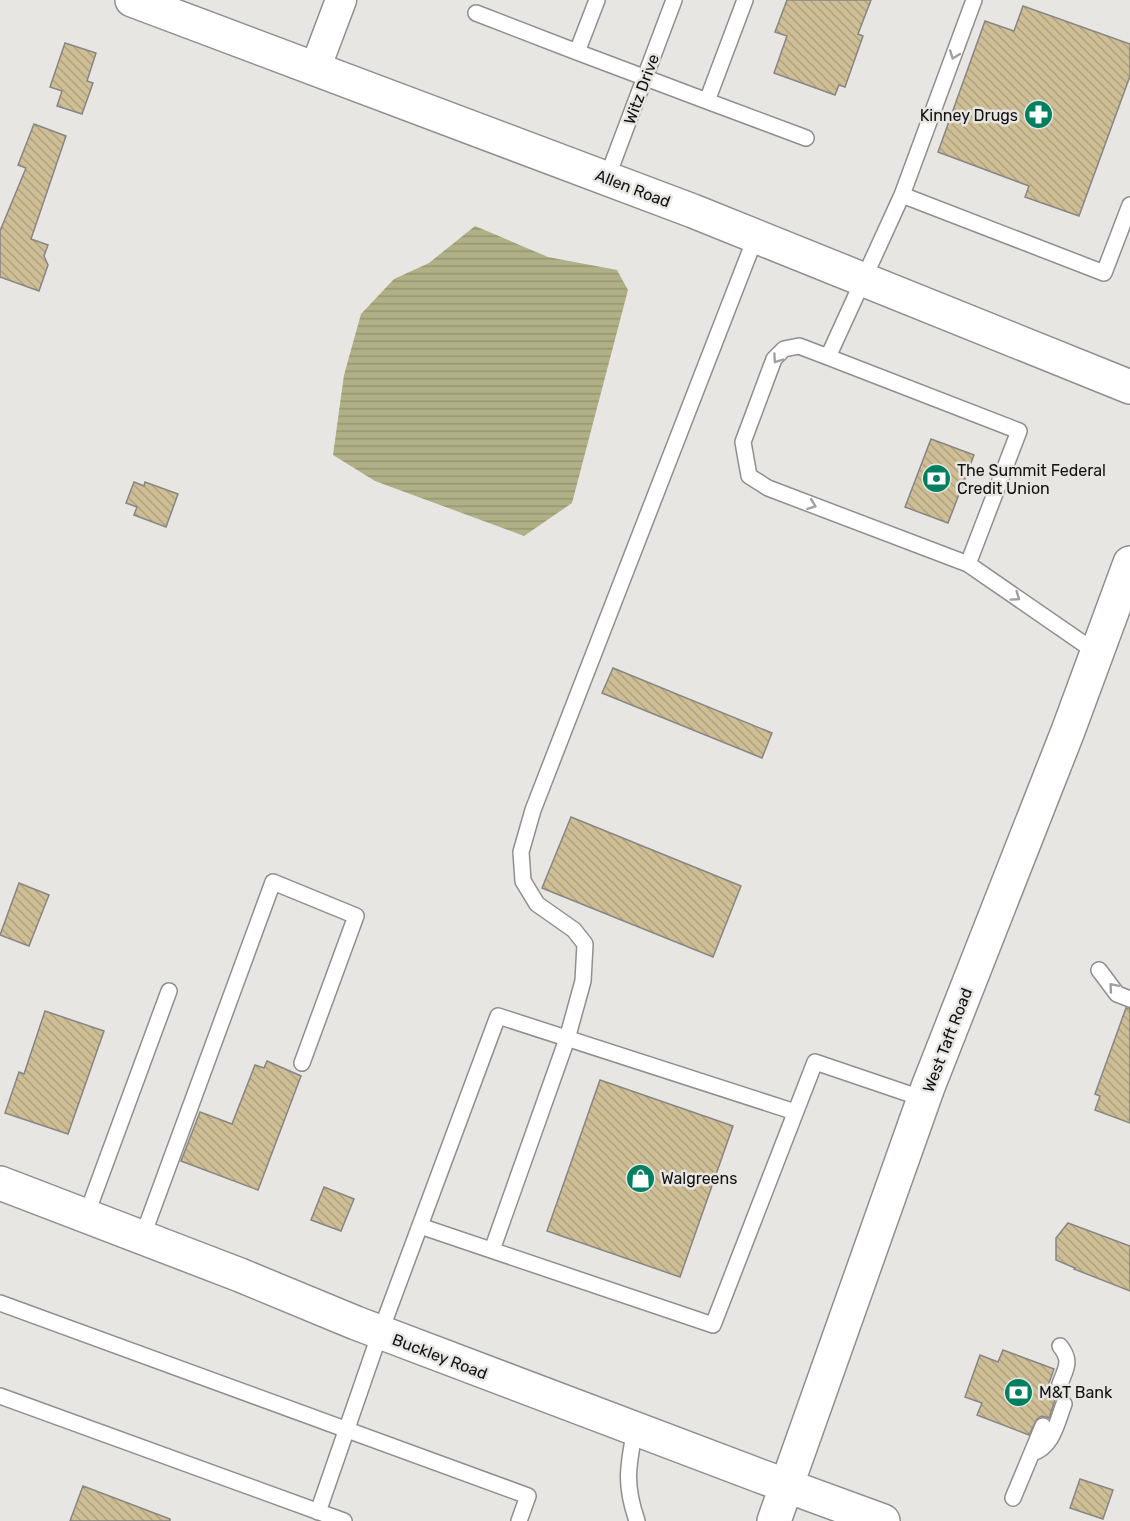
<svg xmlns="http://www.w3.org/2000/svg" width="1130" height="1521" font-family="Rubik,sans-serif">
<style>
.water{fill:url(#water-rules)}
.building{fill:url(#building-back-hatch);stroke:#878684;stroke-width:1.5}
.lines{fill:none;stroke-linecap:round;stroke-linejoin:round}
.lane-casing{stroke:#918f8d;stroke-width:18}
.street-casing{stroke:#918f8d;stroke-width:33}
.secondary-casing{stroke:#918f8d;stroke-width:36}
.lane{stroke:#fff;stroke-width:15}
.street{stroke:#fff;stroke-width:30}
.secondary{stroke:#fff;stroke-width:33}
.oneway{stroke:#a1a0a0}
.labels{text-anchor:middle;stroke-width:5;stroke-linejoin:round;paint-order:stroke}
.street-label{font-size:16px;fill:#131212;stroke:#e8e6e3}
.poi-label{font-size:16px;fill:#131212;stroke:#e8e6e3;text-anchor:start}
</style>
<defs>
<pattern id="water-rules" width="6" height="5" patternUnits="userSpaceOnUse" patternTransform="scale(1.5)"><rect width="6" height="5" fill="#afb086"/><path d="M0 2.5h6" fill="none" stroke="#969673"/></pattern>
<pattern id="building-back-hatch" width="6" height="6" patternUnits="userSpaceOnUse" patternTransform="scale(1.5)"><rect width="6" height="6" fill="#cebe95"/><path d="M-1 5l2 2M0 0l6 6M5-1l2 2" fill="none" stroke="#b0a27f"/></pattern>
</defs>
<rect width="100%" height="100%" fill="#e8e6e3"/>
<path class="water" d="M475,226L548,257L617,270L628,290L572,503L524,536L375,481L333,455L344,375L361,314L394,279L429,263Z"/>
<path class="building" d="M787,0H871L858,34L863,36L845,87L839,85L835,95L774,73L787,36L775,32Z
M1023,6L1130,44V76L1079,216L1025,197L1029,186L938,152L985,21L1014,31Z
M65,43L96,53L87,81L93,83L82,114L57,106L62,91L50,87Z
M34,124L66,136L31,239L48,245L44,256L48,265L39,291L0,277V231L26,168L18,165Z
M931,439L974,455L948,523L905,507Z
M134,482L144,486L145,482L178,494L166,527L134,515L137,507L126,503Z
M613,668L772,733L762,758L602,693Z
M571,817L741,886L713,957L542,888Z
M19,883L49,895L29,946L0,935Z
M1126,1008L1130,1009V1123L1095,1110L1100,1096L1095,1094Z
M45,1011L104,1031L68,1134L5,1113L19,1072L24,1074Z
M267,1061L301,1076L258,1190L181,1161L200,1112L232,1124L255,1065L264,1068Z
M600,1080L733,1126L680,1277L547,1231Z
M324,1187L354,1199L341,1231L311,1220Z
M1068,1223L1130,1246V1291L1074,1269L1075,1268L1056,1260V1238Z
M1003,1350L1054,1369L1048,1386L1062,1395L1055,1400L1049,1418L1042,1416L1037,1419L1029,1435L977,1415L982,1403L965,1397L980,1355L998,1362Z
M1080,1479L1113,1490L1103,1519L1070,1508Z
M83,1486L170,1519V1521H70Z"/>
<g class="lines">
<defs>
<path id="lane" d="M597,0L577,52L707,101L745,0
M476,13L577,52
M707,101L806,138
M607,178L674,0
M902,195L974,0
M828,357L799,346L784,349L774,359L743,442L749,476L768,488L968,564L1097,653
M968,564L1019,431L828,357L902,195L1104,273L1130,205
M1099,970L1117,994L1130,999
M86,1216L169,991
M420,1226L713,1325L815,1062L924,1099
M142,1238L273,882L356,916L302,1063
M492,1250L567,1039L583,981L585,944L574,930L537,904L523,881L521,852L533,810L756,236
M0,1303L528,1496L519,1521
M1060,1384C1066,1368 1072,1361 1060,1346
M0,1396L344,1521
M635,1429C628,1467 624,1483 637,1521
M1032,1453C1053,1447 1057,1422 1064,1404
M1013,1498L1043,1426
M318,1512L380,1333L498,1016L795,1112"/>
<path id="street" d="M315,69L341,0"/>
<path id="secondary" d="M132,0L693,211L1130,387
M0,1183L240,1275L356,1323L760,1476L883,1521
M774,1521L928,1087L1068,731L1130,563"/>
</defs>
<use href="#lane" class="lane-casing"/>
<use href="#street" class="street-casing"/>
<use href="#secondary" class="secondary-casing"/>
<use href="#lane" class="lane"/>
<use href="#street" class="street"/>
<use href="#secondary" class="secondary"/>
</g>
<defs><path id="oneway-chevron" d="M-2-3.5L2.5 0L-2 3.5" fill="none" stroke-width="1.6" stroke-linecap="round" stroke-linejoin="round" transform="scale(1.5)"/></defs>
<g class="oneway">
<use href="#oneway-chevron" transform="translate(954 55) rotate(110)"/>
<use href="#oneway-chevron" transform="translate(777 359) rotate(125)"/>
<use href="#oneway-chevron" transform="translate(812 505) rotate(21)"/>
<use href="#oneway-chevron" transform="translate(1016 597) rotate(35)"/>
<use href="#oneway-chevron" transform="translate(1113 987) rotate(-130)"/>
</g>
<defs>
<symbol id="pharmacy-disc" viewBox="-11 -11 22 22"><circle r="9.5" fill="#018060" stroke="#e8e6e3"/><path d="M-2-6h4v4h4v4h-4v4h-4v-4h-4v-4h4Z" fill="#fff"/></symbol>
<symbol id="bank-disc" viewBox="-11 -11 22 22"><circle r="9.5" fill="#018060" stroke="#e8e6e3"/><path d="M-6-4H6V4H-6ZM0-2.3a2.3 2.3 0 1 0 0 4.6a2.3 2.3 0 1 0 0-4.6Z" fill="#fff"/></symbol>
<symbol id="shop-disc" viewBox="-11 -11 22 22"><circle r="9.5" fill="#018060" stroke="#e8e6e3"/><path d="M-5-2.5h2.3a2.7 3.5 0 0 1 5.4 0H5L5.5 6h-11ZM-1.5-2.5h3a1.5 2.3 0 0 0-3 0Z" fill="#fff"/></symbol>
</defs>
<g fill-rule="evenodd">
<use href="#pharmacy-disc" x="1022" y="98" width="33" height="33"/>
<use href="#bank-disc" x="920" y="462" width="33" height="33"/>
<use href="#shop-disc" x="624" y="1162" width="33" height="33"/>
<use href="#bank-disc" x="1002" y="1376" width="33" height="33"/>
</g>
<g class="labels">
<g class="street-label">
<text transform="translate(641 89) rotate(-70)" y="6">Witz Drive</text>
<text transform="translate(633 188) rotate(21)" y="6">Allen Road</text>
<text transform="translate(947 1040) rotate(-69)" y="6">West Taft Road</text>
<text transform="translate(440 1356) rotate(21)" y="6">Buckley Road</text>
</g>
<g class="poi-label">
<text x="1018" y="121" text-anchor="end">Kinney Drugs</text>
<text x="957" y="476">The Summit Federal<tspan x="957" dy="18">Credit Union</tspan></text>
<text x="661" y="1184">Walgreens</text>
<text x="1039" y="1398">M&amp;T Bank</text>
</g>
</g>
</svg>
